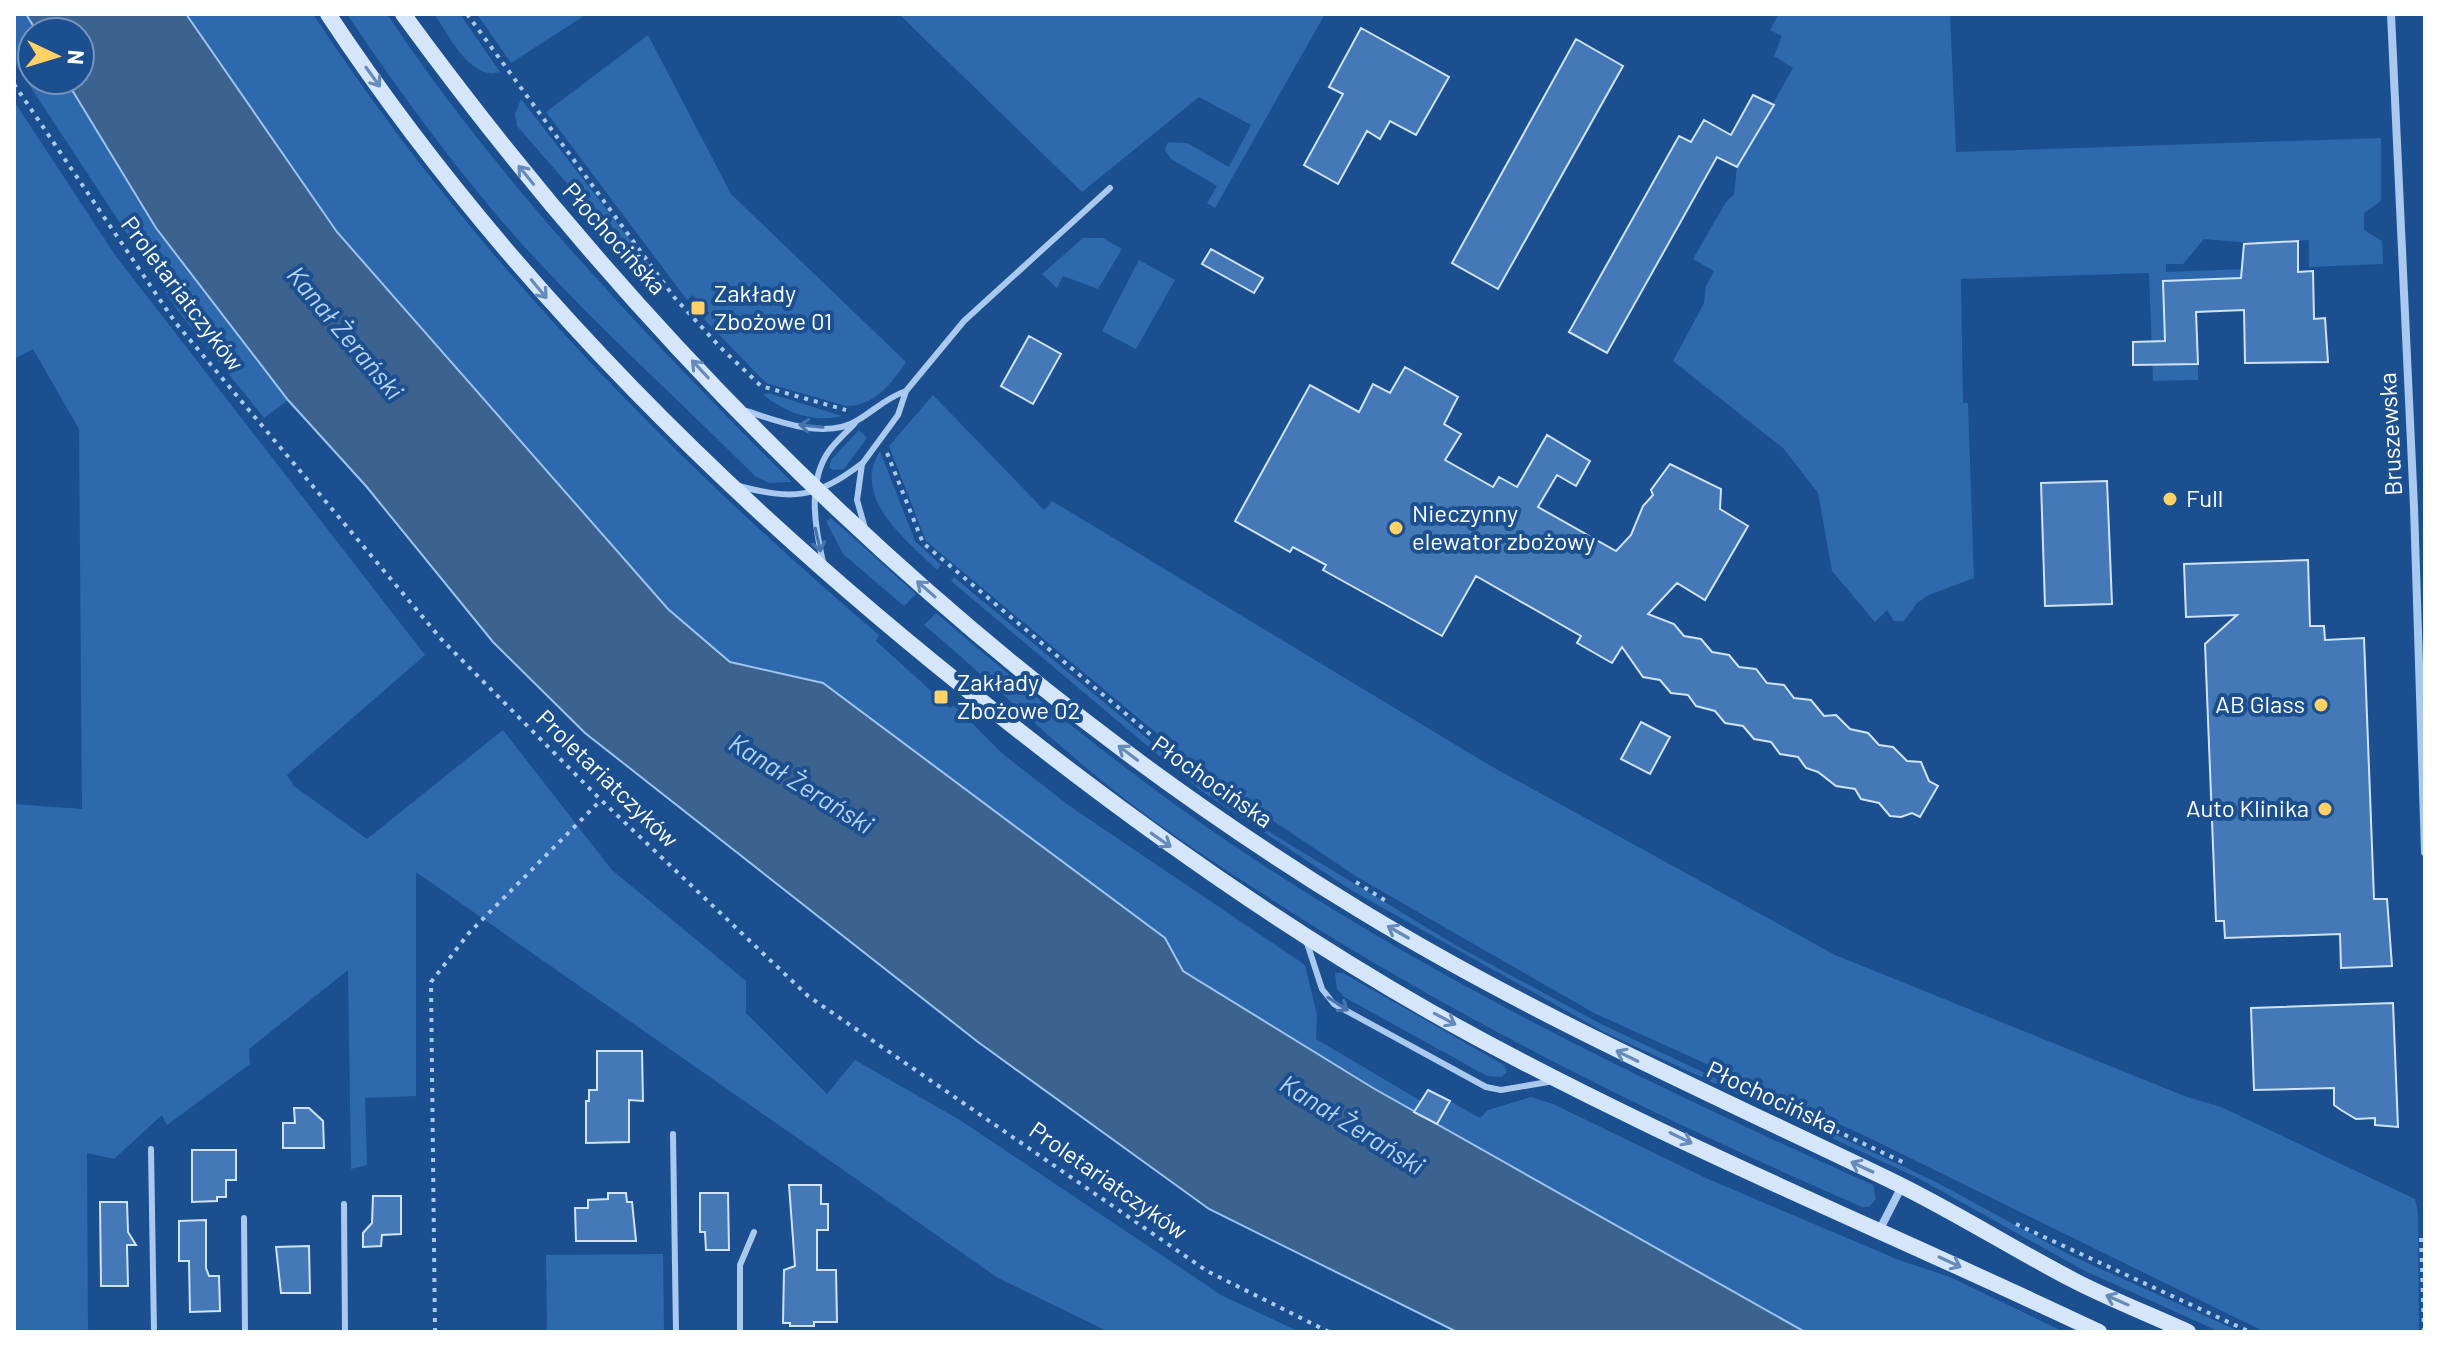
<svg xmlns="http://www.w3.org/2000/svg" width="2439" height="1346" font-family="Barlow,sans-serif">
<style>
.green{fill:#2e69ad}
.water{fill:#3c6290;stroke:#9cc4f0;stroke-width:2}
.building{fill:#4478b7;stroke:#cfe3fa;stroke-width:2}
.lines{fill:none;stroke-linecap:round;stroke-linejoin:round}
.path{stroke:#a9c9ee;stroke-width:4;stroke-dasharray:4 6;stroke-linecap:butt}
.lane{stroke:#a9c9ee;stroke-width:6}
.street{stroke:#a9c9ee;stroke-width:8}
.secondary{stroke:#d6e6fa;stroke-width:16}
.oneway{stroke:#668bba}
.oneway2{stroke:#4674ac}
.poi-dot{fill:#ffd166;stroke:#1b4f8f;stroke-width:3}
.labels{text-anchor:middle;stroke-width:8;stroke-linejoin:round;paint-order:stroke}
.street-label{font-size:24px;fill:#fff;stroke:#1b4f8f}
.poi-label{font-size:24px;fill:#fff;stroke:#1b4f8f;text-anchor:start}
.water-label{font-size:26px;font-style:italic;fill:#b5d3f5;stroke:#1b4f8f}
</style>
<rect width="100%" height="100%" fill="#1b4f8f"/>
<path class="green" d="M14,14H26L37,32H32V80H66L156,228L288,400L264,418L178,311L14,62Z
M187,14H313C469,251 664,452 879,635L876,641L950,708L954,705L1004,755L1071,807L1305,965L1317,1015L1316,1039L1421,1101L1414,1112L1183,971L1164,938L823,683L730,662L668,609L337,232Z
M347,14H387C501,185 647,337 792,482L769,483L755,476C666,387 569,302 489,206C438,144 391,80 347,14Z
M434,14H460L500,72C470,81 449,35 434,14Z
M477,14H587L511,63Z
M899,14H1325L1215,208L1207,203L1217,186L1171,159L1165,150L1168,142L1187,143L1229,167L1251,125L1199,97L1082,192Z
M1779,14H1950L1956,152L2381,138V201L2364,213V230L2382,241L2383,264L2309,267V240L2261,244L2204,239L2183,264H2166V272L2273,268V277L2163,282L2166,365L2198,364V380L2153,381L2149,273L1961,279L1963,403H1968L1974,578L1929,595L1917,603L1904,621H1894L1887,610L1875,622L1832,571L1818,493L1783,448L1673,361L1704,303L1706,286L1714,271L1693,259L1726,202L1734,194L1737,167L1793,68L1774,56L1782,36L1770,30Z
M648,35L731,194L906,362C891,384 875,406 846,406L766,383L704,319L709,313L693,295L687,300L546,112Z
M521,99L652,268L653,282L517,126L515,114Z
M14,101L115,255L425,655L287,775L294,786L367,839L503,730L612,870L746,981V1013L827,1094L855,1060L960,1120L1221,1295L1300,1332H1109L998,1278L416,872V1096L365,1098L367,1165L351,1169L348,970L249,1049L250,1064L167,1125L162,1115L114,1159L87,1153L88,1332H14V804L82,809L79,429L33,349L14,359Z
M1083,238H1103L1122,249L1098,289L1063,276L1057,288L1042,274Z
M1139,260L1175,280L1136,349L1102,331Z
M768,393L842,416C811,423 788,413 763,395Z
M933,395L1044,510L1052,501L1489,765L1835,955L2187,1097L2221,1107L2415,1199L2418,1212L2419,1332H2265L1861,1134L1594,1013L1357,877L1215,782L926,541L889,446Z
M859,430L867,438L844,469L833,470L829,467L831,460Z
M880,451L915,541L941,565L937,570C908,541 850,498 880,451Z
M831,518L916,594L904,606L843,554L826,521Z
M954,577L1203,785L1276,836L1457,946L1601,1024L1936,1182L2072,1256L2241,1332H2220L2083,1270L1920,1179L1604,1032L1351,890L1200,790L951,581Z
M936,613C1030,693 1125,772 1227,841C1430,979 1650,1085 1873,1185L1876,1199L1869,1207H1862C1665,1121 1472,1027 1291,912C1229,872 1164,831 1107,785C1044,734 986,677 924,625Z
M1335,973H1343L1504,1065L1507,1072L1502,1077L1487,1076L1344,997L1337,989Z
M1531,1097L1553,1104L1708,1179L1899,1260L1950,1277L2064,1332H1805L1437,1124L1450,1101L1480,1118L1488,1110Z
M663,1254L664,1332H547L546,1255Z"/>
<path class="water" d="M26,14H186L337,232L668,609L730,662L823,683L1165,938L1183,971L1373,1088L1805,1332H1457L1209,1209L978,1042L585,733L493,642L366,486L288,400L156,228L66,80H80V32H37Z"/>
<path class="building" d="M1361,28L1449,77L1416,135L1390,121L1380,139L1367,131L1338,184L1304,165L1343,94L1329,87Z
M1576,39L1623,66L1498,289L1452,263Z
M1753,95L1774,105L1737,167L1717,157L1607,353L1569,332L1679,136L1691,142L1704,120L1731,135Z
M2298,241V272L2313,271L2314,319L2325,318L2328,362L2245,363L2244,310L2196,312L2198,364L2133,365V342L2165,341L2163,281L2241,278L2244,244Z
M1211,249L1263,278L1254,293L1202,264Z
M1029,336L1061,354L1033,404L1001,386Z
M1405,367L1458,397L1444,424L1461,434L1445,460L1493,487L1499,477L1517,487L1547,435L1590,461L1576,486L1557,475L1538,507L1616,551L1631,535L1643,506L1653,495L1651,490L1670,464L1721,489L1720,509L1748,526L1705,600L1677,583L1648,614L1674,624L1684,636L1701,639L1712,652L1729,655L1739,667L1756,669L1767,683L1784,685L1794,698L1811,700L1824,716L1836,715L1850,729L1868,733L1879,745L1893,747L1907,761L1921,762L1929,781L1938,786L1920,817L1912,813L1901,817L1890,816L1879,803L1861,799L1855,789L1836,786L1818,772L1806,768L1798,757L1780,754L1771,742L1754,739L1743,726L1725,723L1715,711L1696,706L1688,695L1671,693L1660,680L1643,677L1622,647L1612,663L1577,643L1581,636L1476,576L1442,636L1323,570L1326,565L1293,547L1290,552L1235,521L1310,385L1359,412L1373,384L1390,393Z
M2107,481L2112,604L2045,606L2041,483Z
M2308,560L2310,626H2324L2325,640L2364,638L2374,899H2387L2392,966L2341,968L2340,934L2225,938L2224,921H2216L2205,644L2237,615L2186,617L2184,564Z
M1641,722L1670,737L1650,774L1621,759Z
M2393,1003L2398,1127L2375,1125V1118L2356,1119L2341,1110L2334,1105V1088L2254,1090L2251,1008Z
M597,1051H642L643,1101L629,1100V1142L586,1143V1101H589V1090H597Z
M1428,1090L1450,1101L1437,1124L1414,1112Z
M294,1108H309L323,1121L324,1148H283V1123H295Z
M192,1150H236V1180H226V1197H217V1201L192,1202Z
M789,1185H821V1204H828V1230H817V1270H836L837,1322H814V1326H790V1323H783L784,1270L795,1266Z
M608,1193H626L627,1202H632L636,1241H576L575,1208H588V1200L608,1199Z
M700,1193H728L729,1250H706L705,1232H700Z
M373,1196H401V1234L382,1235L381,1246L363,1247V1233L372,1223Z
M100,1202H127L128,1232L136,1245H127L128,1286H101Z
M206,1220V1268L209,1276H219L220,1311L190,1312L189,1261H179V1221Z
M309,1246L310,1293H281L276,1247Z"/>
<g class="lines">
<path class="path" d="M467,14L674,297L720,347L761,386L846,410
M14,84L175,322L442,640L601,800L808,996L1207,1271L1329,1332
M887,453L923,543L1196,773L1272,827
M1356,882L1386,901
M1781,1105L1907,1164
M2016,1224L2250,1332
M435,1332L431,982L469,933L601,800
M2424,1332L2421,1235H2425"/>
<path class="lane" d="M747,411C778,422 827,440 858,420C876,409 886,398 906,391
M739,486C792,500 816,499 861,464
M865,528L857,500L862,464L898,415L906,391L964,321L1110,188
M823,562C815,528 807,482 829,451C836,441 847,432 855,423
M1306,940L1322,989L1334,1004L1486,1087L1501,1090L1554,1081
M673,1134L676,1332
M151,1149L154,1332
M344,1204L345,1332
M244,1218L245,1332
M740,1332V1265L754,1232"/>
<path class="street" d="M2391,14L2414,507L2425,852
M1880,1229L1902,1186"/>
<path class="secondary" d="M328,14C506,283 741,512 994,711C1132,821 1275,923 1429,1011C1644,1133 1876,1226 2099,1332
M403,14C662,369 986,683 1363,912C1534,1016 1716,1096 1896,1183C1957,1213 2015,1250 2075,1281C2112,1300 2151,1315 2188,1332"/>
</g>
<defs><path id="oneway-shaft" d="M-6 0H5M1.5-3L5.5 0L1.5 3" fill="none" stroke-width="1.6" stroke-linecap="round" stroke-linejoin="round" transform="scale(2)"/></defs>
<g class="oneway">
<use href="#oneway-shaft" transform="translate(373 77) rotate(54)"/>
<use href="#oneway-shaft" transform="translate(526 175) rotate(-129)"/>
<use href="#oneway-shaft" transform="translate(539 289) rotate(50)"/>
<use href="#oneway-shaft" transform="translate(700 369) rotate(-133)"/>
<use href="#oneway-shaft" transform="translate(926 589) rotate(-139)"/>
<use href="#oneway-shaft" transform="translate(1128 753) rotate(-143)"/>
<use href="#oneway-shaft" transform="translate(1161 840) rotate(35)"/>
<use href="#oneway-shaft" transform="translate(1398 932) rotate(-150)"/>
<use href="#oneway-shaft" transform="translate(1445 1019) rotate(28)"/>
<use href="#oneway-shaft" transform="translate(1627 1056) rotate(-154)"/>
<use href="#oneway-shaft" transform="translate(1681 1138) rotate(26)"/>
<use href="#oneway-shaft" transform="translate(1862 1167) rotate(-155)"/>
<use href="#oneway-shaft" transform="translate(1950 1262) rotate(25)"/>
<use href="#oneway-shaft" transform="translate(2117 1300) rotate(-156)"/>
</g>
<g class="oneway2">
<use href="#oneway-shaft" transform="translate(811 426) rotate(-174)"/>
<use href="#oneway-shaft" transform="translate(818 540) rotate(77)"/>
<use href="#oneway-shaft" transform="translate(1338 1004) rotate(33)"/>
</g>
<g class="poi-dot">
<rect x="690" y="300" width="16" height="16" rx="4"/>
<circle cx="2170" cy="499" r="8"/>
<circle cx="1396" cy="528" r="8"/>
<rect x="933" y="689" width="16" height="16" rx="4"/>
<circle cx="2321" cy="705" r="8"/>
<circle cx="2325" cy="809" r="8"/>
</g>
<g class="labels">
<g class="street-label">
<text transform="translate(614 239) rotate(48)" y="8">Płochocińska</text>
<text transform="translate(182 294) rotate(53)" y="8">Proletariatczyków</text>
<text transform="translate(2391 434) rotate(-93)" y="8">Bruszewska</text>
<text transform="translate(607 779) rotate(44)" y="8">Proletariatczyków</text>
<text transform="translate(1212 782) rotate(35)" y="8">Płochocińska</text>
<text transform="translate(1772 1098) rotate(25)" y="8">Płochocińska</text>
<text transform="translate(1108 1181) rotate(35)" y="8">Proletariatczyków</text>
</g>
<g class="poi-label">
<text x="714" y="302">Zakłady<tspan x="714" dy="28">Zbożowe 01</tspan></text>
<text x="2186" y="507">Full</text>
<text x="1412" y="522">Nieczynny<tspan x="1412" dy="28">elewator zbożowy</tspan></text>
<text x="957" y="691">Zakłady<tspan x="957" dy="28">Zbożowe 02</tspan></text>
<text x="2305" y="713" text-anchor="end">AB Glass</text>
<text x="2309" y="817" text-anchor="end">Auto Klinika</text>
</g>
<g class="water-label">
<text transform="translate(345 333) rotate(50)" y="9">Kanał Żerański</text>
<text transform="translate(801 784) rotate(32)" y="9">Kanał Żerański</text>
<text transform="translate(1352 1125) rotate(32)" y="9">Kanał Żerański</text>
</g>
</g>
<rect width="2439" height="1346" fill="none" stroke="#ffffff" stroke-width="32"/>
<g transform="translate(56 56) rotate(94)"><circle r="38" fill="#1b4f8f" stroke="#7695bc" stroke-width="2"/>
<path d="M0-6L14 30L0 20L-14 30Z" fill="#ffd166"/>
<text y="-12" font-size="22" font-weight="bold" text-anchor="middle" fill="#ffffff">N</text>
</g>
</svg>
